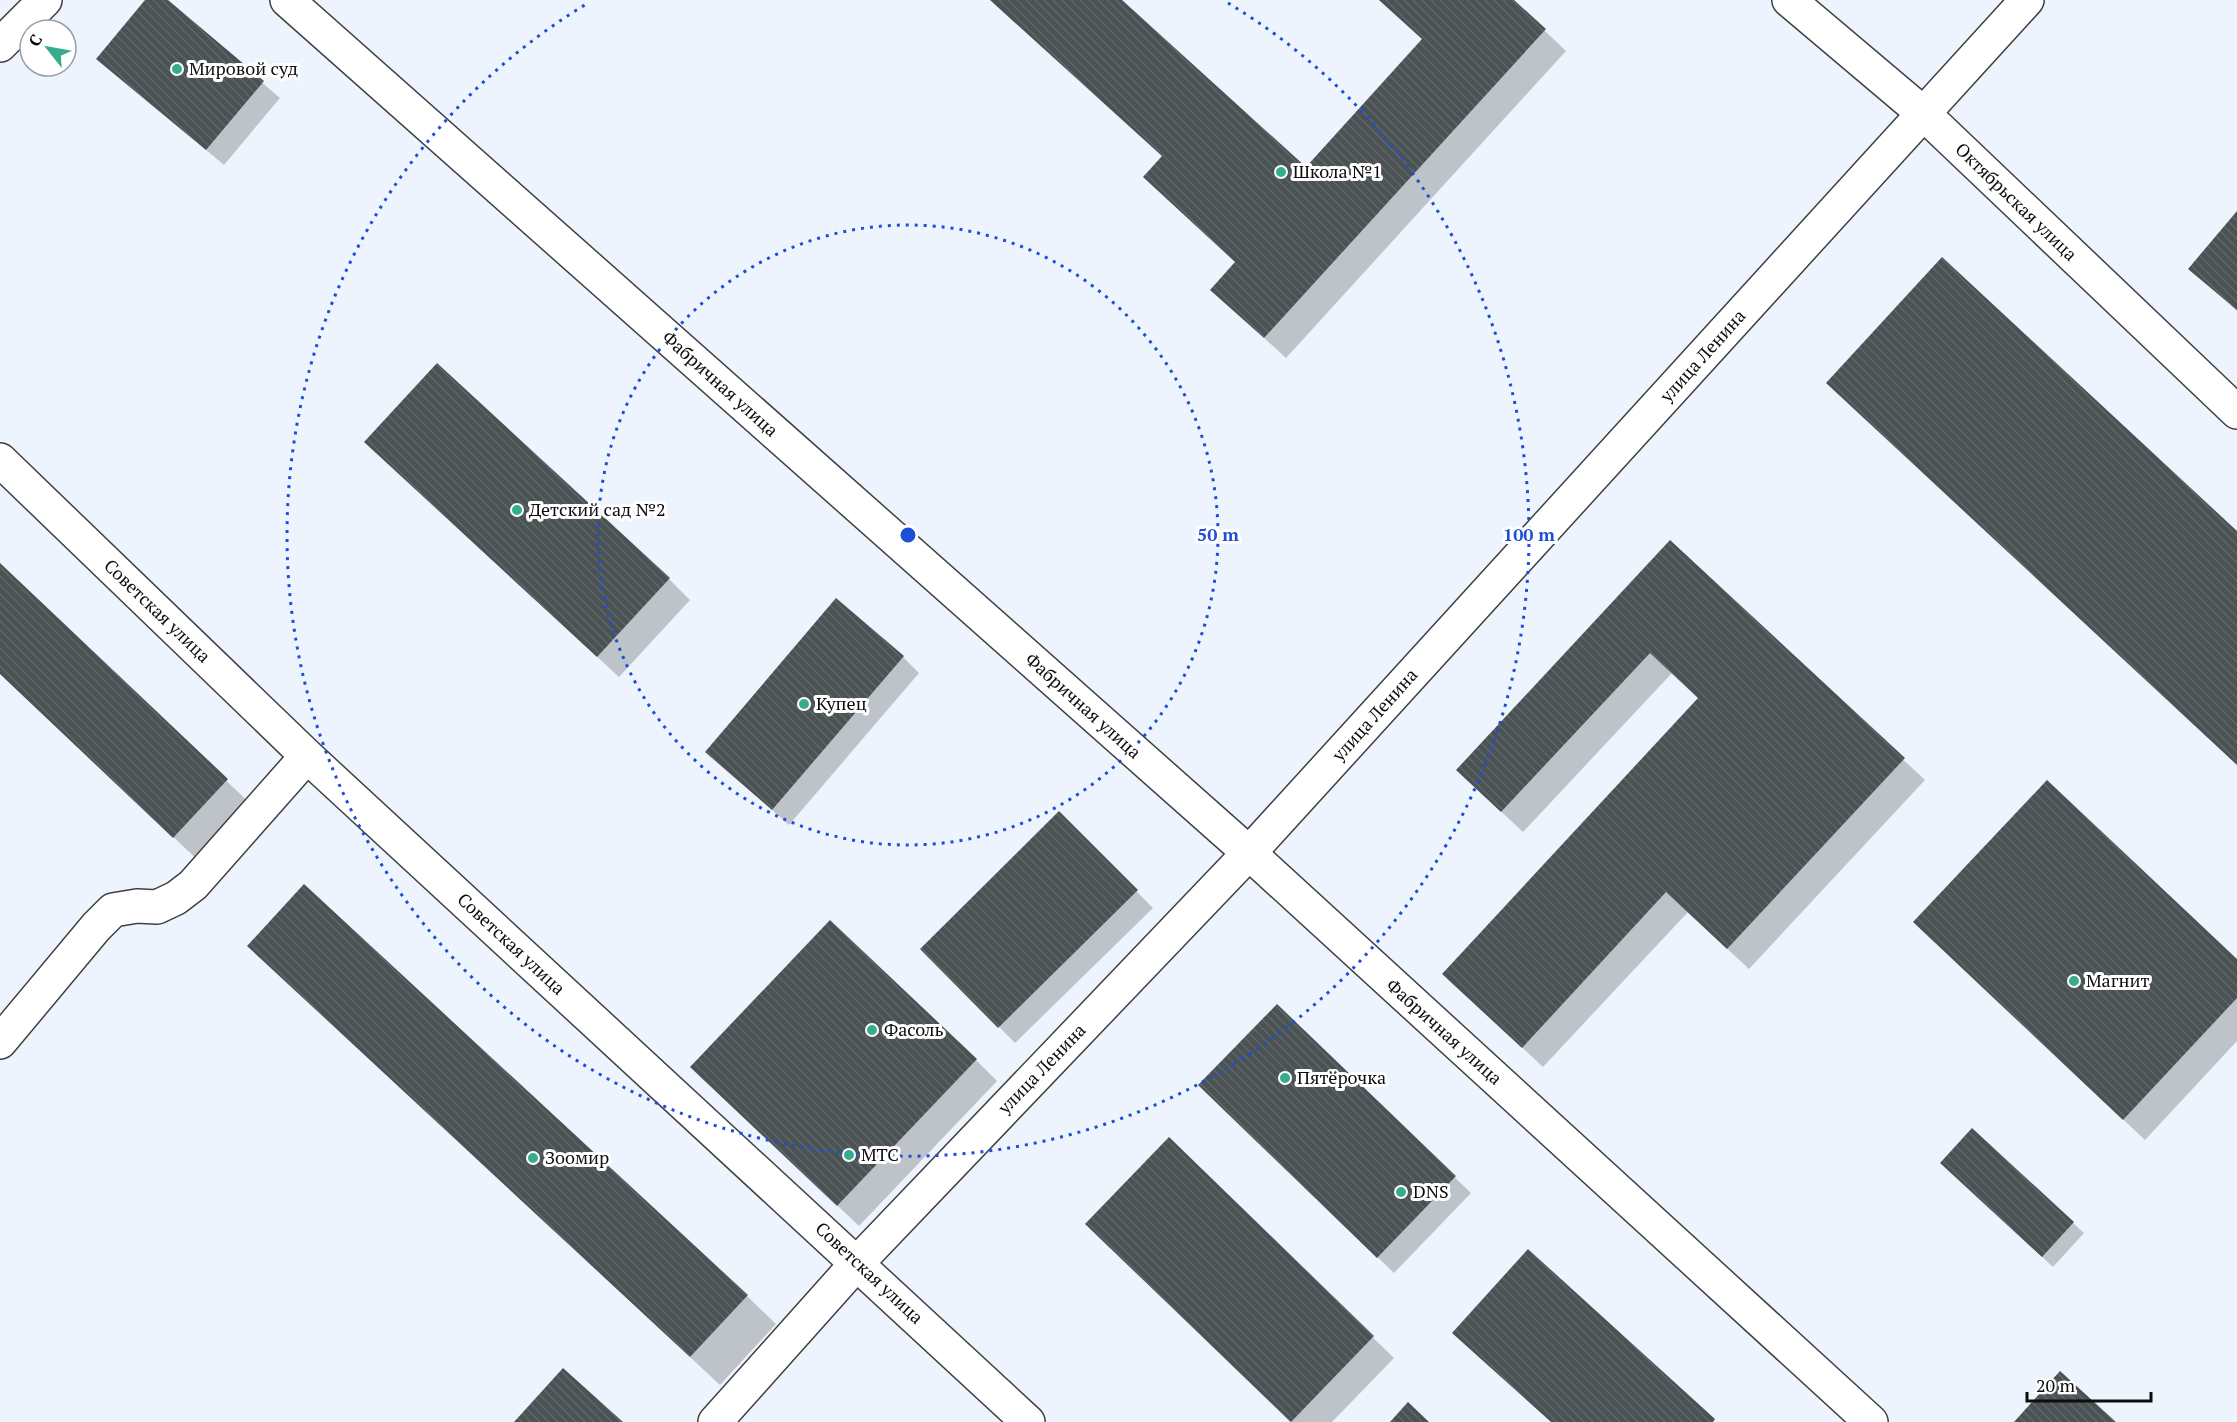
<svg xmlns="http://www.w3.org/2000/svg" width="2237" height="1422" font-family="'PT Serif',serif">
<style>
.shadow{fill:#0003}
.building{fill:url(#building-back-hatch)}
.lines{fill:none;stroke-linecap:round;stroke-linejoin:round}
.minor-casing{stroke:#404040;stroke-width:36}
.tertiary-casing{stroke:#404040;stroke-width:36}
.minor{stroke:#fff;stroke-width:33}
.tertiary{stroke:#fff;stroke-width:33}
.ring{fill:none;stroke:#1d4ed8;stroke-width:3;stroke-dasharray:3 6}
.poi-dot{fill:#35ac8d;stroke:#fff;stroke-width:2}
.labels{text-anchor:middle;stroke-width:6;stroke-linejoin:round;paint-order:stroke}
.poi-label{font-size:18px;fill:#0d0d0d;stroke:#fff;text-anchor:start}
.street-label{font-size:18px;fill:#0d0d0d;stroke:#fff}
.centre{fill:#1d4ed8;stroke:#fff;stroke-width:3}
.ring-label{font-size:18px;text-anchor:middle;font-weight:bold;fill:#1d4ed8;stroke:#fff;stroke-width:6;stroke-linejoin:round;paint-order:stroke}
</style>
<defs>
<pattern id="building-back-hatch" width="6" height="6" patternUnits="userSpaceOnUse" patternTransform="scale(1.5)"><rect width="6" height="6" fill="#4a5254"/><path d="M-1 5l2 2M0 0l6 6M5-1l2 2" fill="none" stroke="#606668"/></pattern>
</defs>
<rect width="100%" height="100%" fill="#eef4fd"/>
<path class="shadow" d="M147,0H165L280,98L224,165L98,59Z
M990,0H1120L1306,169L1423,40L1379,0H1512L1566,51L1286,358L1212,290L1237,263L1145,177L1163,157Z
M2237,213V311L2190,269Z
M388,463L669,579L690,600L619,677Z
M1670,542L1925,780L1749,969L1688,912L1543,1067L1465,994L1699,699L1672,673L1523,832L1479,791Z
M0,566L256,809L203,865L0,674Z
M903,657L919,673L789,825L707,752Z
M1059,813L1153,908L1015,1043L922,949Z
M1936,943L2237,961V1041L2145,1140Z
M249,946L747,1296L776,1324L720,1385Z
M1277,1006L1471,1193L1394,1273L1216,1102Z
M976,1060L997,1081L859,1226L713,1088Z
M1169,1140L1394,1358L1332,1422H1290L1108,1245Z
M1953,1174L2073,1223L2084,1233L2053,1267Z"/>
<path class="building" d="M145,0H168L264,81L206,150L96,59Z
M990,0H1122L1306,167L1422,39L1379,0H1514L1546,29L1264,338L1210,290L1235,262L1143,177L1162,156Z
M2237,211V310L2188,269Z
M1942,257L2237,531V765L1826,383Z
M437,363L670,578L597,657L364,442Z
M1670,540L1905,758L1727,949L1666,892L1522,1048L1442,974L1698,698L1650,653L1501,812L1456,770Z
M0,563L228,779L173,838L0,674Z
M836,598L904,656L772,810L705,752Z
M2047,780L2237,959V998L2123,1120L1913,922Z
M1059,811L1138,890L998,1028L920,949Z
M304,884L748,1295L690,1357L247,946Z
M830,920L977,1059L837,1206L690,1067Z
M1277,1004L1456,1176L1377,1258L1198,1085Z
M1972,1128L2074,1222L2042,1257L1940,1163Z
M1169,1137L1374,1336L1291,1422L1085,1224Z
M1528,1249L1715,1419L1713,1422H1551L1452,1333Z
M563,1368L623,1422H514Z
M2060,1371L2116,1422H2014Z
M1408,1402L1429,1422H1390Z"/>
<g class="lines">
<defs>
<path id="minor" d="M287,0L1249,853L1871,1422
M1789,0L1924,114L2237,412
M0,45L45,0
M0,460L307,756L1028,1422
M0,1042L96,927L113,910L137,906L157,907L176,898L193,885L307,756"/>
<path id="tertiary" d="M715,1422L858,1262L1249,853L2027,0"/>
</defs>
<use href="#minor" class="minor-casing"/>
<use href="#tertiary" class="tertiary-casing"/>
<use href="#minor" class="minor"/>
<use href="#tertiary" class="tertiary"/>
</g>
<g class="ring">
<circle cx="908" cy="535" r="310"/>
<path d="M1228 3A621 621 0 1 1 588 3"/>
</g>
<g class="poi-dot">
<circle cx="177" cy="69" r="6"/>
<circle cx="1281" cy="172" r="6"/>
<circle cx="517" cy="510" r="6"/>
<circle cx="804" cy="704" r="6"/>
<circle cx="2074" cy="981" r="6"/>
<circle cx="872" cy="1030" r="6"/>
<circle cx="1285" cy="1078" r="6"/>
<circle cx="849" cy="1155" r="6"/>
<circle cx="533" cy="1158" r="6"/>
<circle cx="1401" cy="1192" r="6"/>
</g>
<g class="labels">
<g class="poi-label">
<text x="189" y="75">Мировой суд</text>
<text x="1293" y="178">Школа №1</text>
<text x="529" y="516">Детский сад №2</text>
<text x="816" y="710">Купец</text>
<text x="2086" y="987">Магнит</text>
<text x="884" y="1036">Фасоль</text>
<text x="1297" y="1084">Пятёрочка</text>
<text x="861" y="1161">МТС</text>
<text x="545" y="1164">Зоомир</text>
<text x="1413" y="1198">DNS</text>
</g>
<g class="street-label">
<text transform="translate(2016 202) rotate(44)" y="6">Октябрьская улица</text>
<text transform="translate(1703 356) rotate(-48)" y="6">улица Ленина</text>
<text transform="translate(720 384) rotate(42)" y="6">Фабричная улица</text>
<text transform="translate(157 611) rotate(44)" y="6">Советская улица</text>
<text transform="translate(1083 706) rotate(42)" y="6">Фабричная улица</text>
<text transform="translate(1375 715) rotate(-48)" y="6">улица Ленина</text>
<text transform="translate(511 944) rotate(43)" y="6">Советская улица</text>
<text transform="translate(1444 1032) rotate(42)" y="6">Фабричная улица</text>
<text transform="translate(1042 1069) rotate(-46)" y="6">улица Ленина</text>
<text transform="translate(869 1273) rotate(43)" y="6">Советская улица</text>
</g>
</g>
<circle cx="908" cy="535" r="9" class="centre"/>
<g class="ring-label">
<text x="1218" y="541">50 m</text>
<text x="1529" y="541">100 m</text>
</g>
<g transform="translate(48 48) rotate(301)"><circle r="28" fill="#ffffff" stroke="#9e9e9e" stroke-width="1.5"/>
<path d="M0-4.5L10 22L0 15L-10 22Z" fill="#35ac8d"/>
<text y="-9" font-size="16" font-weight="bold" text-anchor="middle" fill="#0d0d0d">С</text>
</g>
<path d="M2027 1392v9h124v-9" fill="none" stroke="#0d0d0d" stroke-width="3"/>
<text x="2036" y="1392" font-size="18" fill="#0d0d0d" stroke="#ffffff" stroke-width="4.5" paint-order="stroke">20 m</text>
</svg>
